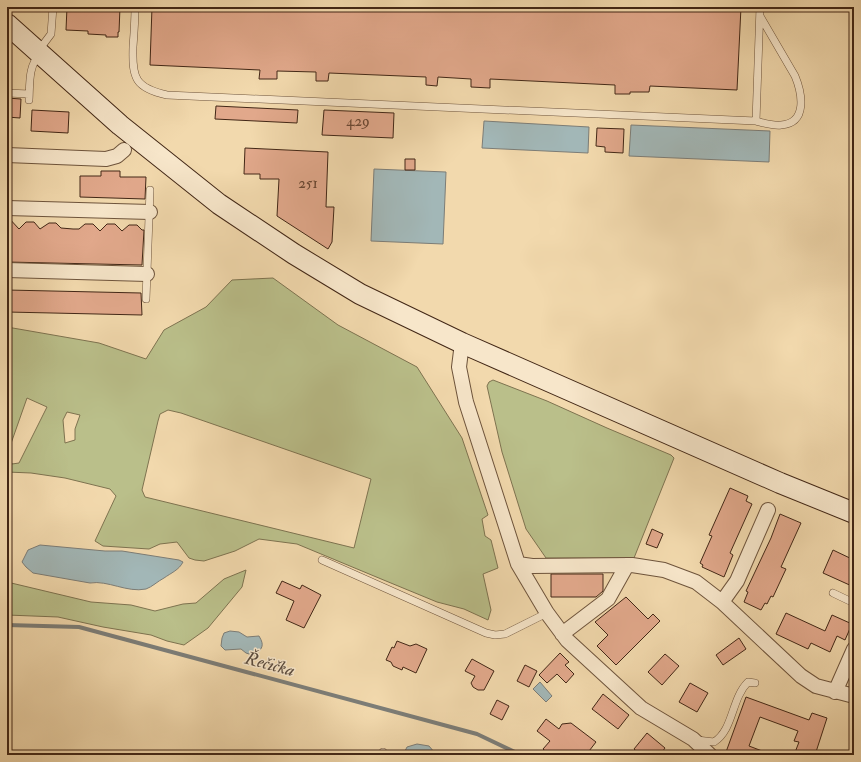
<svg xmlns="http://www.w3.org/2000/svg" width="861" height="762" font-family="'IM FELL Double Pica',serif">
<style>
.green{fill:#babf8a;stroke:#7e7350;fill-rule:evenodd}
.water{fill:#a2b7b7;stroke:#7c7d77}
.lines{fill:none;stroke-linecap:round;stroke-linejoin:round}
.stream{stroke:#7c7d77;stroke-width:4}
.building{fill:#e1a88b;stroke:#422716}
.lane-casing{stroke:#6e543c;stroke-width:8}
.street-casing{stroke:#6e543c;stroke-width:16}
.secondary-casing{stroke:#422716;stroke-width:22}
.lane{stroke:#f7e6ca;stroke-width:7}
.street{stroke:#f7e6ca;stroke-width:14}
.secondary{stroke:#f7e6ca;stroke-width:20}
.labels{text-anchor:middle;stroke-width:3;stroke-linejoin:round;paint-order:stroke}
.number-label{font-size:15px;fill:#6a4733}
.water-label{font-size:18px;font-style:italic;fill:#5a4b3e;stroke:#f7e6ca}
</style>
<rect width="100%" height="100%" fill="#f2d9ad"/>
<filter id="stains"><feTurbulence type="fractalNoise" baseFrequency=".005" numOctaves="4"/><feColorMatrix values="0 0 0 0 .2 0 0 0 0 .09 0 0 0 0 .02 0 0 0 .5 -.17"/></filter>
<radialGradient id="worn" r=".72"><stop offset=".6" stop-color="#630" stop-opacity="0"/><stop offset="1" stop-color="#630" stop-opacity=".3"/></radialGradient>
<path class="green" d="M273,278L338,325L417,367L462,438L488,515L482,519L485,536L491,540L498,568L483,574L491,610L488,620L464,609L437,602L386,581L297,544L259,539L235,551L204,561L195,560L189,558L177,542L160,544L149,549L103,546L95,541L116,496L110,489L65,478L31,473L7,472V327L99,343L146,359L164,330L206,307L232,280ZM27,398L47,407L19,463L12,464L8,452ZM168,410L181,413L371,479L354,548L145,497L142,490L158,421L160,414ZM67,412L80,415L75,429V440L65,443L63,420Z
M493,380L547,401L607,428L671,455L674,458L634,558H546L526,529L502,452L487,386L489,382Z
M246,570L242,587L208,628L184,645L167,641L151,635L103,627L58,617L7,615V582L91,602L131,605L155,611L183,604L196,603L224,579Z"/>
<path class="water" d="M484,121L589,127L588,153L482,148Z
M631,125L770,131L769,162L629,156Z
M374,169L446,172L443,244L371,241Z
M40,545L105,551H122L179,560L183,562C179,570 171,573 164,578C158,581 152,587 146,589C127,593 108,580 90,583L33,573L26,567L22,562L28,550Z
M230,631L239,632L247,637L259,636C265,646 262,648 255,656L246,653L241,649L225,650L221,646L222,638L224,633Z
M540,682L552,696L546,702L533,689Z
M417,744L429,746L435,753V755H403L407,747Z"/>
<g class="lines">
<path class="stream" d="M7,625L79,627L477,734L521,755"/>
</g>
<path class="building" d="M67,7H120L119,32H118V37H106V35L88,34V31L66,30Z
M152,7H741L737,90L650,86L649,92H630V94H615V85L490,79V88L471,87V79L438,77L437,86L426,85V77L329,73L328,81H316V72L277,71V79H259L260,70L150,65Z
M7,98L21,99L20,118L7,117Z
M216,106L298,110L297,123L215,119Z
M32,110L69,112L68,133L31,131Z
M324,110L394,113L393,138L322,135Z
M597,128L624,129L623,153L605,152V147L596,146Z
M245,148L328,152L326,207H334L332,242L328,249L277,216L279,179H260V174H244Z
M405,159H415V170H405Z
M101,171H120V177H146L145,199L80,197V176H101Z
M7,216L19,229L26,222H34L40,229L49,223H56L61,228L73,229H79L85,224H93L100,231L107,224H115L122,231L129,225H137L142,230H144L142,265L7,262Z
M7,290L141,293L142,315L7,312Z
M730,488L748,496L746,501L752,504L730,553L733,555L724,577L702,567L703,565L700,563L712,536L709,535Z
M780,514L801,523L781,567L786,569L773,597L771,596L767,604L765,603L761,610L744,602L748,592L746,591L771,538Z
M652,529L663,534L657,548L646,544Z
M833,550L854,560V587L823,573Z
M551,574H603V591L596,597H551Z
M282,581L300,589L302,585L321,595L304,628L286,620L294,601L276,593Z
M626,597L648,619L653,614L660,621L616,665L597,646L608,635L595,622Z
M786,613L825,631L832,615L852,624L845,640L837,636L830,652L811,643L808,649L776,634Z
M739,638L746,649L723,665L716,655Z
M397,641L410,646L416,644L427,649L416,673L403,667L402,670L393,666L391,662L386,660L392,647L394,648Z
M560,653L569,662L565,665L574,674L566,683L557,674L547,683L539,675Z
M665,654L679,666L662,685L648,672Z
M472,659L494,671L484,690H478L473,687L471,683L475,676L465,671Z
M525,665L537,671L529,687L517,681Z
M690,683L708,693L697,712L679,702Z
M603,694L629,715L618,729L592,709Z
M746,697L809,720L812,713L827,718L815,755H794L799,742L794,741L798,731L760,717L749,746L770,754L769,755H733L726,752Z
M497,700L509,706L502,720L490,714Z
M546,719L559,729L562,724L571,723L596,742L586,755H550L543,749L550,741L537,731Z
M647,733L665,748L660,755H641L634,749Z"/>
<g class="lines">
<defs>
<path id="lane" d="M135,7C135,20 134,34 133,47C132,78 135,88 167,95L756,121L760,7
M39,50L51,34L53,7
M7,93L29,94
M29,100C30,84 28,66 40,54
M756,121C764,123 773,126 781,125C808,123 802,93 795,76L760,16
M146,299L150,190
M322,560L486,633L495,635L505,634L547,613
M833,593L854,603
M697,740L714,742C734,729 731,699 748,682L755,683
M383,752V755"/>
<path id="street" d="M7,155L106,159L117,156L124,150
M7,208L150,212
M7,270L147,274
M462,343L459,367L466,402L518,564L547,613L567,640L641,708L693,739L710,755
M518,564L532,566L632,565L664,570L696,582L722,602L801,676L816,686L854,696
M722,602L737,581L768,510
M562,634L608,599L627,565
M835,692L854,649"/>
<path id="secondary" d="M7,24L120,125L219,204L294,254L360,294L462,343L780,483L854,513"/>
</defs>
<use href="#lane" class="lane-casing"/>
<use href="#street" class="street-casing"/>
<use href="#secondary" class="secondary-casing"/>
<use href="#lane" class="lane"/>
<use href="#street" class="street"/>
<use href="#secondary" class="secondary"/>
</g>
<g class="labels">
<g class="number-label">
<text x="358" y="126">429</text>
<text x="308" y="188">251</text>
</g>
<g class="water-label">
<text transform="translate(270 664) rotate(15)" y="6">Řečička</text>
</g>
</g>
<rect width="861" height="762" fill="none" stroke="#f2d9ad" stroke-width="24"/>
<rect x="8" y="8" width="845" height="746" fill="none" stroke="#422716" stroke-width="2"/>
<rect x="12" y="12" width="837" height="738" fill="none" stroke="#422716"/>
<rect width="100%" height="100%" filter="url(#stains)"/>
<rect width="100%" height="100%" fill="url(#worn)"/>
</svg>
